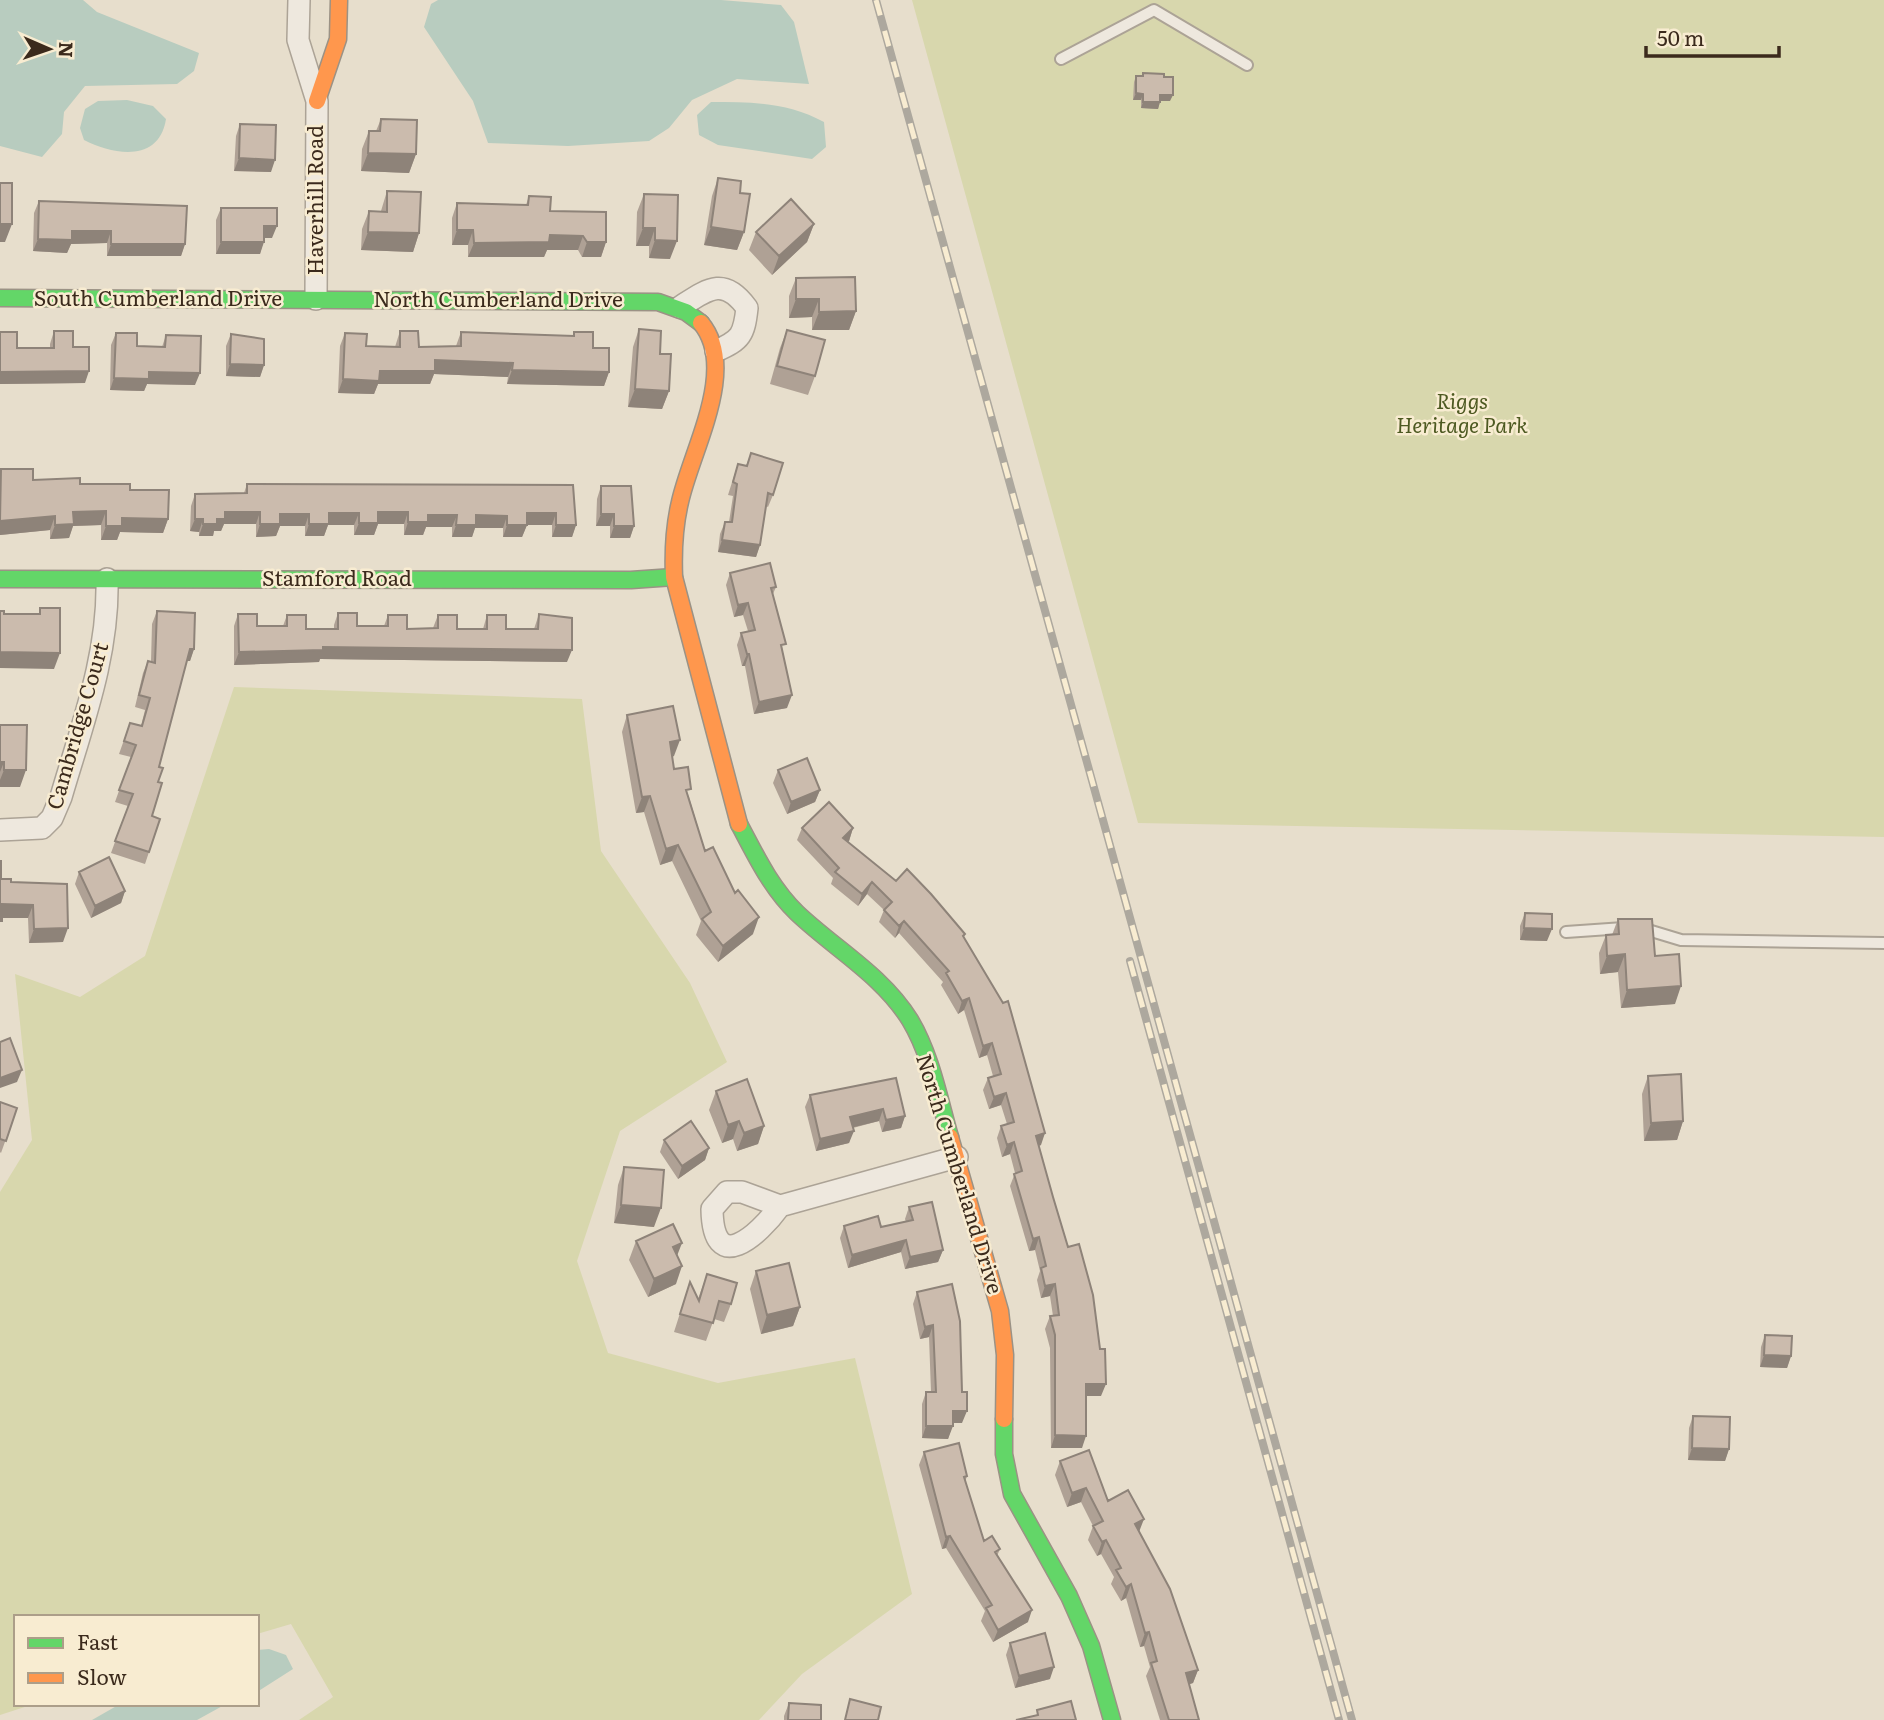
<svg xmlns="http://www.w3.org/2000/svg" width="1884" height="1720" font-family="Literata,serif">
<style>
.green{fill:#d8d7ad}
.water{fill:#b8ccbf}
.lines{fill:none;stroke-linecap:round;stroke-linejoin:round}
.lane-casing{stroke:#aca396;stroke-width:14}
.street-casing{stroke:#aca396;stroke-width:24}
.fast-casing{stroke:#9b9285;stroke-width:19}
.slow-casing{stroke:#9b9285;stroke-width:19}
.lane{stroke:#eee8de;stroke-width:10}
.street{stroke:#eee8de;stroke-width:21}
.fast{stroke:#63d668;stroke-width:16}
.slow{stroke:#ff974d;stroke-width:16}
.rail-casing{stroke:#ada89e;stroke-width:8}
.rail{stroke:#f8ecd1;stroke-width:5;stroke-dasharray:16;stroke-linecap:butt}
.wall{fill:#afa195}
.shaded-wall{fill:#8e8379}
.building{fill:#cbbbad;stroke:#8e8379;stroke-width:2}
.labels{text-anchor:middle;stroke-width:5;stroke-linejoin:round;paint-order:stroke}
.street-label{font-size:21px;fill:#3b2a1c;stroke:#f8ecd1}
.park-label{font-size:21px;font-style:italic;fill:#4d5921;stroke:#f8ecd1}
</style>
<rect width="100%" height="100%" fill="#e7decc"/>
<path class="green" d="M912,0H1884V837L1138,823Z
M234,687L582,699L601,851L690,983L727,1062L620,1131L577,1261L608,1353L718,1383L855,1358L912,1594L802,1674L759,1720H299L333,1697L291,1624L257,1634V1617H16V1704H34L0,1715V1192L32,1140L15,974L80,997L145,956Z"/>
<path class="water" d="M0,0H83L97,12L199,53L194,71L177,84L85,86L64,112L62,134L42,157L0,146Z
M438,0H721L781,5L794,22L809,84L737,79L692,100L669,128L649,141L568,146L488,143L473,101L424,27L431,4Z
M127,100L153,106L166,119C159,163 114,155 84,140L80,128L85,109L98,101Z
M711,102C751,102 788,102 824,122L826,147L812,159L718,145L699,135L697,115Z
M269,1649L286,1655L293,1669L257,1692V1650Z
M120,1704H226L197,1720H92Z"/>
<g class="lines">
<defs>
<path id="lane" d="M1061,59L1154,10L1247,65
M1566,932L1638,927L1681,940L1884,943"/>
<path id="street" d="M299,0L298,40L317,101L316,299
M680,307C708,289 724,276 747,308C744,335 741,340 716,351
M0,830L42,828L52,818L61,797C82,725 109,655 107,579
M780,1206L742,1192H727L712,1209C713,1277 758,1236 780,1206L957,1157"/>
<path id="fast" d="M0,298L658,302L686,312L701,323
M0,579L631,580L674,577
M739,824C756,856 771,888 797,913C835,949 882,975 910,1020C931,1055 939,1099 950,1137
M1004,1419V1454L1012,1494L1069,1596L1091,1646L1112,1720"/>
<path id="slow" d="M317,101L338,39L339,0
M701,323C739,369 691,451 680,502C674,527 673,552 674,577L739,824
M950,1137L1000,1311L1005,1355L1004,1419"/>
</defs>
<use href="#lane" class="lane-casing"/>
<use href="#street" class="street-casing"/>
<use href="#fast" class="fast-casing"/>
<use href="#slow" class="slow-casing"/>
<use href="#lane" class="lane"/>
<use href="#street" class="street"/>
<use href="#fast" class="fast"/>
<use href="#slow" class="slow"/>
<defs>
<path id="rail" d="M876,0L1352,1720
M1130,961L1339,1720"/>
</defs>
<use href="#rail" class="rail-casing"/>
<use href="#rail" class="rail"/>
</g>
<path class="wall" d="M1143,73L1164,77L1170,101H1160L1158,109L1141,108V100H1133L1134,82L1136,76H1142Z
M381,119L416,154L409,173L361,171L362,149L369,131H376Z
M240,124L271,172L234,171L236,136Z
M718,178L740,193L744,232L737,250L704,245L712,196Z
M387,191L419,233L413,252L361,250L362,229L369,211H381Z
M644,194L670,259L649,258V246H636L637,212Z
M529,196L550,211L606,242L601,257H582L578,250H547L544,257H468V245H452V218L457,203L526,205Z
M39,201L185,244L181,256H107V243L71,244L67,253L33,251L34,213Z
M221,208L272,238H264L260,254H216V220Z
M814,224L807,242L772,275L749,250L756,232Z
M796,278L856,311L849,330H812V317L789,318V296Z
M639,329L660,354L669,391L662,409L628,407L633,347Z
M787,330L815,376L808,395L770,384L780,348Z
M54,331L73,347L85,383L0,384V332L17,348H50V344Z
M400,331L419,347L456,346L461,332L573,336L574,332L593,348L609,372L604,386L507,384L508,377L434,374L430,384H378L374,394L338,393L340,346L345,333L366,346L395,347Z
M116,333L137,346L162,347L166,335L195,385L147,384L144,391L110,390L111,345Z
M231,334L264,365L260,377L226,376V346Z
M751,453L773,495L768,507L766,506L760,545L756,557L718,552L720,534L725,522H729L733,496L728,495L734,476L738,464L746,466Z
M1,469L33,480L130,490L168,519L163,533L120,532L117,540H101V525L73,526L69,538L50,539V530L0,535Z
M247,484L573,485L576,525L572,537H552V525H527L522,537H503V528H475L472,537H452V527H426L423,535H404V524H378L374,535H354V525H328L324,536H305V526H280L276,536L256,537V524H224L221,531H214L213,536H199V532L190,531L191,506L195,494L244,493Z
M601,486L634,526L630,538H610V526H596L597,499Z
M730,573L776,587L773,594L783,653L787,708L754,714L745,666H742L737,645L741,633L748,631L743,615L734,617L726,585Z
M157,611L194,649L190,661H187L159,767L158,782L152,816L149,852L145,864L111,853L128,806L115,802L131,757L119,754L130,723L141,726L145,710L135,707L143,673L148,661L151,662L152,624Z
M338,613L357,626H384L388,615L407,629L433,628L438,615L457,629H483L487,615L506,629H534L539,614L567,662L320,659L319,662L234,665V626L238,614L257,626H283L287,615L306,629H334V625Z
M627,715L674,756L672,757L674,769L689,797L705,851L753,934L718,962L696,935L701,921L672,861L660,865L644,812L636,813L622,732Z
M0,725L20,787H0Z
M778,770L820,790L815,802L787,814L773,783Z
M802,828H853L849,841L847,842L965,934L964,937L1041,1145L1039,1146L1101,1396H1086L1082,1448H1051L1050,1348L1045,1329L1050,1316H1053L1050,1296L1041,1298L1037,1280L1040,1271L1035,1250L1029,1251L1010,1186L1015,1173L1010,1154L1002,1157L997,1138L1001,1126L1007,1124L1001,1105L989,1109L983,1090L988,1078L993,1076L987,1055L979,1058L964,1010L958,1014L941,985L943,982L899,933L895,938L879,922L884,910L867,894L858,906L831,884L833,878L797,840Z
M79,872L125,891L121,903L91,918L75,884Z
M1,879L11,882L67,884L63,942L29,943L28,918H2Z
M1525,913L1547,941L1520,940V926Z
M1618,919L1655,956L1675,1004L1621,1008L1618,972L1600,974L1599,953L1606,935H1612Z
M1648,1076L1683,1121L1677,1140L1644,1141L1642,1094Z
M896,1078L905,1116L901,1128L882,1132L879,1121L853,1128L849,1143L816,1151L805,1107L810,1095Z
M716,1091L764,1126L758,1144L737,1151L733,1139L722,1143L709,1110Z
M0,1102L17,1108L1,1153L0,1152Z
M664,1140L709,1148L705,1160L678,1179L660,1152Z
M624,1167L654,1227L614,1223L618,1185Z
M909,1207L943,1250L938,1262L905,1269L901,1252L848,1268L840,1238L844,1226L881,1227L906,1222L905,1219Z
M636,1241L677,1255L676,1284L648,1297L629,1260Z
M756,1271L800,1307L793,1326L761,1334L750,1289Z
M707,1274L731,1304L724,1322L714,1319L706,1341L674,1332L690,1282L698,1299Z
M952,1284L962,1423H953L948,1439L922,1438V1404L926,1392H931L929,1337L920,1339L913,1304L917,1292Z
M1765,1335L1791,1356L1787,1368L1760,1367L1761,1347Z
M1693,1416L1729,1449L1725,1461L1688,1460L1689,1428Z
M924,1452L967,1476L965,1482L984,1541L1000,1549L997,1556L1028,1622L993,1642L981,1621L985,1611L946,1548L942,1549L919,1465Z
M1060,1461L1108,1501L1139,1533L1198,1670L1193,1683L1189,1684L1199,1720H1160L1146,1676L1150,1667L1144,1646L1140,1647L1126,1598L1121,1601L1111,1584L1114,1577L1101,1554L1097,1556L1088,1540L1093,1526L1081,1502L1067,1507L1055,1475Z
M1010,1643L1050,1679L1015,1688L1006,1655Z
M789,1703L821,1720H784V1716Z"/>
<path class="shaded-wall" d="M1136,93L1143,94L1141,100H1133Z
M1160,95H1173L1170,101H1158Z
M1143,102H1160L1158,109L1141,108Z
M368,153L416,154L409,173L361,171Z
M239,158L275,160L271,172L234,171Z
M0,224H12L5,242H0Z
M814,224L807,242L772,275L779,256Z
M264,226H277L272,238H260Z
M711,227L744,232L737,250L704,245Z
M643,228H655L649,246H636Z
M457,230H473L468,245H452Z
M72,231H111L107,243L71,244L67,253L33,251L38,239Z
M368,232L419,233L413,252L361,250Z
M550,235L583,236L578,250H547L544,257H468L474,243Z
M655,240L677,241L670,259L649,258Z
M221,242H264L260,254H216Z
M587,242H606L601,257H582Z
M111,244H185L181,256H107Z
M796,299H819L812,317L789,318Z
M856,311L849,330H812L819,312Z
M435,360L513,363L508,377L434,374L430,384H378L374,394L338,393L343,379L380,371Z
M230,364L264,365L260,377L226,376Z
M512,370L609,372L604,386L507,384Z
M89,371L85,383L0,384V372Z
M149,372L200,373L195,385L147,384L144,391L110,390L114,378Z
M635,389L669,391L662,409L628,407Z
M106,511L101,525L73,526L69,538L50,539L55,525L73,512Z
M225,512H260L256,524H224L221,531H214L213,536H199L203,524L217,519Z
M378,512H408L404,524H378L374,535H354L359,523Z
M329,513H359L354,525H328L324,536H305L309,524Z
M527,513H556L552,525H522Z
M280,514H309L305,526H280L276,536L256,537L260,524Z
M601,514H614L610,526H596Z
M428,515H457L452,527H426L423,535H404L408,522Z
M476,515L507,516L503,528H475L472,537H452L456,525Z
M55,516L50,530L0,535V521Z
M122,518L168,519L163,533L120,532L117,540H101L106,526Z
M195,519H203L199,532L190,531Z
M507,525H527L522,537H503Z
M556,525H576L572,537H552Z
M614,526H634L630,538H610Z
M722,540L760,545L756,557L718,552Z
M748,603L743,615L734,617L738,605Z
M323,647L572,650L567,662L320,659L319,662L234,665L239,652Z
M190,649H194L190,661H186Z
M0,652L60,653L54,669L0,668Z
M747,654H749L745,666H742Z
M792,695L787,708L754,714L759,702Z
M680,740L674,756L664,758L670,742Z
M0,762H4L0,772Z
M4,770H26L20,787H0V780Z
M820,790L815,802L787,814L791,802Z
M650,796L644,812L636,813L642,797Z
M853,828L849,841L838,851L843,838Z
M678,845L672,861L660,865L666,849Z
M872,882L867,894L858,906L862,894Z
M125,891L121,903L91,918L95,906Z
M2,904L33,905L28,918H0Z
M759,917L753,934L718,962L723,946Z
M904,921L899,933L895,938L899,926Z
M68,928L63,942L29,943L34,929Z
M1524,928L1552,929L1547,941L1520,940Z
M1625,954L1618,972L1600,974L1607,956Z
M1681,986L1675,1004L1621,1008L1627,990Z
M969,998L964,1010L958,1014L962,1001Z
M992,1043L987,1055L979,1058L983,1046Z
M22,1070L17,1082L0,1088V1078Z
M1006,1093L1001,1105L989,1109L994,1097Z
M883,1109L879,1121L846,1129L850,1117Z
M905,1116L901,1128L882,1132L886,1120Z
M739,1121L733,1139L722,1143L728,1125Z
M1683,1121L1677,1140L1644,1141L1651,1123Z
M764,1126L758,1144L737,1151L744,1133Z
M854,1131L849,1143L816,1151L820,1139Z
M1045,1133L1041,1145L1032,1148L1036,1136Z
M1014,1142L1010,1154L1002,1157L1007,1145Z
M709,1148L705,1160L678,1179L682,1166Z
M621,1205L661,1208L654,1227L614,1223Z
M1039,1237L1035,1250L1029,1251L1033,1239Z
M906,1240L901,1252L848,1268L852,1255Z
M682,1243L675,1261L673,1247Z
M943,1250L938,1262L905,1269L910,1257Z
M682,1266L676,1284L648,1297L654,1279Z
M1055,1284L1050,1296L1041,1298L1045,1286Z
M800,1307L793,1326L761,1334L767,1315Z
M933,1325L929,1337L920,1339L925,1327Z
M1764,1355L1791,1356L1787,1368L1760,1367Z
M1086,1384H1106L1101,1396H1082Z
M953,1411H967L962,1423H949Z
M926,1426H953L948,1439L922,1438Z
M1055,1435L1086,1436L1082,1448H1051Z
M1692,1448L1729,1449L1725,1461L1688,1460Z
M1086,1488L1081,1502L1067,1507L1072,1493Z
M1144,1519L1139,1532L1135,1524Z
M950,1536L946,1548L942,1549L946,1537Z
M1106,1540L1101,1554L1097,1556L1102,1542Z
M1131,1584L1126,1598L1121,1601L1126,1587Z
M1032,1610L1028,1622L993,1642L998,1630Z
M1149,1632L1144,1646L1140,1647L1145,1633Z
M1054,1667L1050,1679L1015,1688L1019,1676Z
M1198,1670L1193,1683L1181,1687L1186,1673Z"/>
<path class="building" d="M1143,73L1164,74V77H1173V95H1160V102H1143V94L1136,93V76H1143Z
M381,119L417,120L416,154L368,153L369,131H380Z
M240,124L276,125L275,160L239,158Z
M718,178L741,181L740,193L750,194L744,232L711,227Z
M0,183H12V224H0Z
M387,191L421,192L419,233L368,232L369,211L387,212Z
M644,194L678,195L677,241L655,240V228H643Z
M529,196L551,197L550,211L606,212V242H587L583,236L550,235L549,242L474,243L473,230H457V203L528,205Z
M791,199L814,224L779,256L756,232Z
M39,201L187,206L185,244H111V231H72V240L38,239Z
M221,208H277V226H264V242H221Z
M855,277L856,311L819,312V299H796V278Z
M639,329L661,331L660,354H671L669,391L635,389Z
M787,330L825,340L815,376L777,366Z
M54,331H73V347H89V371L0,372V332H17V348H54Z
M400,331H418L419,347L461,346V332L574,336V332H593V348H609V372L512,370L513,363L435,360V371H380L379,381L343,379L345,333L367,334L366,346L400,347Z
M116,333H137V346L165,347L166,335L201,336L200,373L149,372V379L114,378Z
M231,334L264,339V365L230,364Z
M751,453L783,463L773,495L768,493L760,545L722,540L725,522H732L737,484L733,482L738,464L747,466Z
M1,469H33V480L80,478V484H130V490H169L168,519L122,518V526H106V511L73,512L74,524L55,525V516L0,521Z
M247,484L573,485L576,525H556V513H527V525H507V516L476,515V525H456L457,515H428V522H408V512H378V523H359V513H329V524H309V514H280V524H260V512H225V519H217V524H203V519H195V494L247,493Z
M601,486H631L634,526H614V514H601Z
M770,563L776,587L771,588L786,644L781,645L792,695L759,702L749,654H747L741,633L755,630L748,603L738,605L730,573Z
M40,608H60V653L0,652V611H4V614H40Z
M157,611L195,613L194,649H190L159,767L163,768L158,782L162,783L152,816L160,819L149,852L115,841L133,794L119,790L136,745L124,741L130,723L142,726L150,698L139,695L148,661L155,663Z
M338,613H357V626H388V615H407V629L438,628V615H457V629H487V615H506V629H538L539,614L572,618V650L323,647V650L239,652L238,614H257V626H287V615H306V629H338Z
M673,706L680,740L670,742L674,769L688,767L691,789L686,790L705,851L713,847L735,893L738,890L759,917L723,946L702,919L711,912L678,845L666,849L650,796L642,797L627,715Z
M0,725H27L26,770H4V762H0Z
M807,758L820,790L791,802L778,770Z
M829,802L853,828L843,838L896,881L907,869L931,894L965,934L963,936L1003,1003L1008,1001L1045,1133L1036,1136L1053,1197L1068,1247L1079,1244L1093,1295L1100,1349H1105L1106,1384H1086V1436L1055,1435V1335L1050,1316L1059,1315L1055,1284L1045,1286L1041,1268L1046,1266L1039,1237L1033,1239L1014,1174L1022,1171L1014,1142L1007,1145L1001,1126L1014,1122L1006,1093L994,1097L988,1078L1001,1074L992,1043L983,1046L969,998L962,1001L946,973L949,971L904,921L899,926L884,910L892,902L872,882L862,894L835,872L839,868L802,828Z
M109,857L125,891L95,906L79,872Z
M0,861H1V879H11V882L67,884L68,928L34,929L33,905L2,904V921H0Z
M1525,913L1552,914V929L1524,928Z
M1618,919H1652L1655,956L1679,954L1681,986L1627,990L1625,954L1607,956L1606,935L1619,934Z
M10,1038L22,1070L0,1078V1042Z
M1681,1074L1683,1121L1651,1123L1648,1076Z
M896,1078L905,1116L886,1120L883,1109L850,1117L854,1131L820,1139L810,1095Z
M747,1079L764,1126L744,1133L739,1121L728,1125L716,1091Z
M0,1102L17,1108L6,1141L0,1139Z
M691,1121L709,1148L682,1166L664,1140Z
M624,1167L664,1170L661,1208L621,1205Z
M932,1202L943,1250L910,1257L906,1240L852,1255L844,1226L878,1216L881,1227L913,1220L909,1207Z
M673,1224L682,1243L673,1247L682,1266L654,1279L636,1241Z
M789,1263L800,1307L767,1315L756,1271Z
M707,1274L737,1283L731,1304L719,1301L713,1323L680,1314L690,1282L699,1301Z
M952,1284L960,1321L962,1392H967V1411H953V1426H926V1392H936L933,1325L925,1327L917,1292Z
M1765,1335L1792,1336L1791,1356L1764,1355Z
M1693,1416L1730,1417L1729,1449L1692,1448Z
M959,1443L967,1476L964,1477L984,1541L992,1536L1000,1549L995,1552L1032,1610L998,1630L986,1608L992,1605L950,1536L946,1537L924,1452Z
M1089,1450L1108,1501L1128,1490L1144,1519L1135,1524L1170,1589L1198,1670L1186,1673L1199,1720H1169L1151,1663L1157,1661L1149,1632L1145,1633L1131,1584L1126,1587L1116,1570L1121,1568L1106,1540L1102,1542L1093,1526L1103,1521L1086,1488L1072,1493L1060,1461Z
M1045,1633L1054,1667L1019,1676L1010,1643Z
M850,1699L881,1707L878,1720H845Z
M1071,1701L1076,1720H1016L1038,1715L1037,1710Z
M789,1703L821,1705V1720H788Z"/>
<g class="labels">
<g class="street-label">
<text transform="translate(316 200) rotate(-90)" y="7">Haverhill Road</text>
<text x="158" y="306">South Cumberland Drive</text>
<text x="498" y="307">North Cumberland Drive</text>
<text x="337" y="586">Stamford Road</text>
<text transform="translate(78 726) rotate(-74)" y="7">Cambridge Court</text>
<text transform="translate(959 1174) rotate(73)" y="7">North Cumberland Drive</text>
</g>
<g class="park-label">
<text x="1462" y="409">Riggs<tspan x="1462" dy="24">Heritage Park</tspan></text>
</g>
</g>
<rect x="14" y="1615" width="245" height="91" fill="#f8ecd1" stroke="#ac9e89" stroke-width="2"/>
<rect x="28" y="1638" width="35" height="10" fill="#63d668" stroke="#ac9e89" stroke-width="2"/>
<text x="77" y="1650" font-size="21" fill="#3b2a1c">Fast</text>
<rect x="28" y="1673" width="35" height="10" fill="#ff974d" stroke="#ac9e89" stroke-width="2"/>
<text x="77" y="1685" font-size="21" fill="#3b2a1c">Slow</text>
<g transform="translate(49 49) rotate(92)" stroke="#f8ecd1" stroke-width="5" paint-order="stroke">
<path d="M0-5L12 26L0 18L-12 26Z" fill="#3b2a1c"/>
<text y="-10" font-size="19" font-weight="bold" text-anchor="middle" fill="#3b2a1c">N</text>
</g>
<path d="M1646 46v10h133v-10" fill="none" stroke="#3b2a1c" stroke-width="3.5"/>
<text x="1657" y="46" font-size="21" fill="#3b2a1c" stroke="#f8ecd1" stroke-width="5" paint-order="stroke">50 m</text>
</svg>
